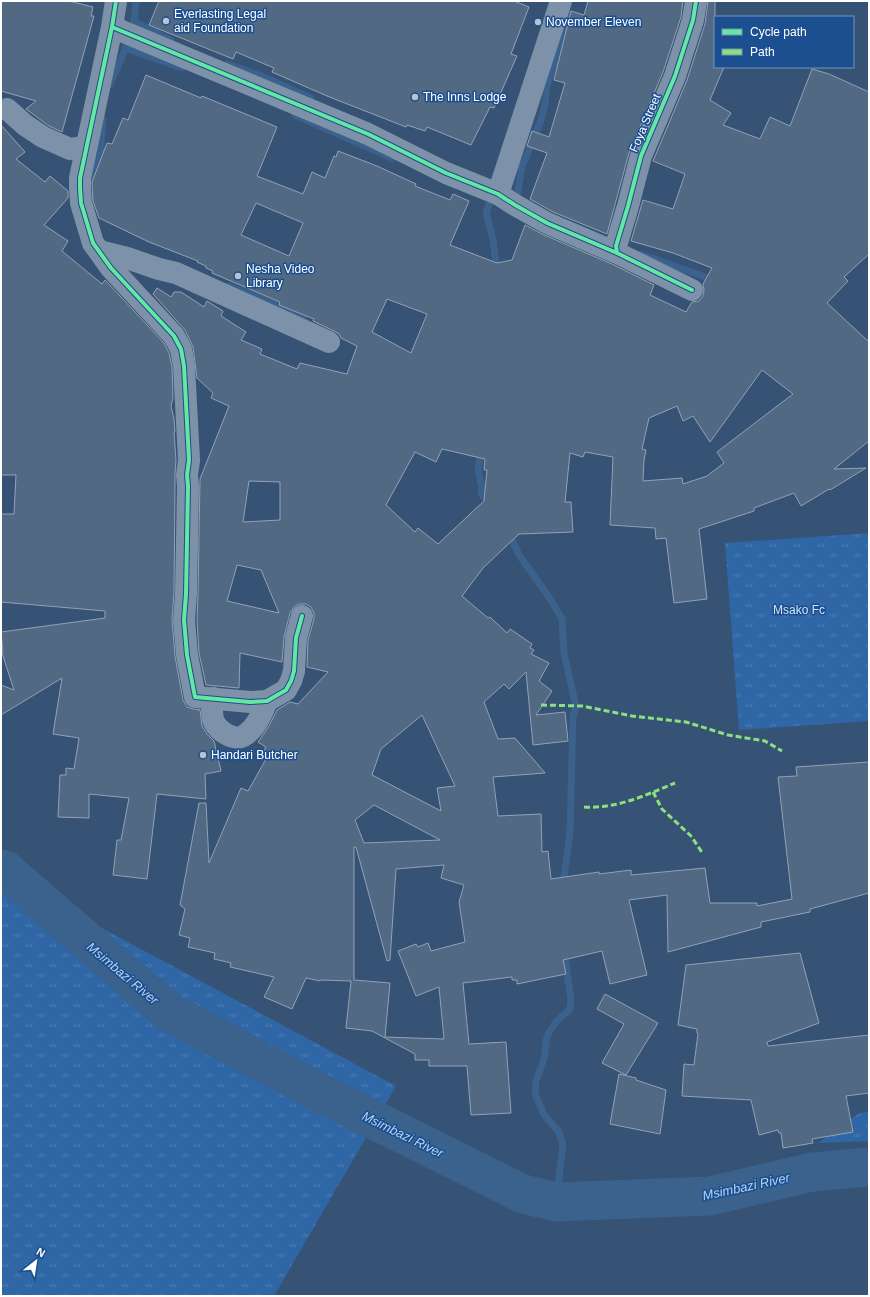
<svg xmlns="http://www.w3.org/2000/svg" width="870" height="1297" font-family="Helvetica,sans-serif">
<style>
.grass{fill:url(#grass-tufts)}
.lines{fill:none;stroke-linecap:round;stroke-linejoin:round}
.stream{stroke:#3b618d;stroke-width:7}
.river{stroke:#3b618d;stroke-width:39}
.building{fill:#526984;stroke:#92a2b6;fill-rule:evenodd}
.minor{stroke:#7d92a8;stroke-width:22}
.quiet{stroke:#8de07e;stroke-width:3;stroke-dasharray:6 3;stroke-linecap:butt}
.cycleway-casing{stroke:#1b4f8f;stroke-width:6}
.cycleway{stroke:#66e7a1;stroke-width:4}
.poi-dot{fill:#b9c2ce;stroke:#1b4f8f;stroke-width:1.5}
.labels{text-anchor:middle;stroke-width:3;stroke-linejoin:round;paint-order:stroke}
.poi-label{font-size:12px;fill:#fff;stroke:#1b4f8f;text-anchor:start}
.street-label{font-size:12px;fill:#fff;stroke:#1b4f8f}
.park-label{font-size:12px;fill:#cfe3fa;stroke:#1b4f8f}
.water-label{font-size:13px;font-style:italic;fill:#b5d3f5;stroke:#1b4f8f}
</style>
<defs>
<pattern id="grass-tufts" width="24" height="20" patternUnits="userSpaceOnUse"><rect width="24" height="20" fill="#2f66a5"/><path d="M3 7l-1-3M5 7V3M7 7l1-3M15 17l-1-3M17 17v-4M19 17l1-3" fill="none" stroke="#4e7db2"/></pattern>
</defs>
<rect width="100%" height="100%" fill="#365274"/>
<path class="grass" d="M869,533V721L739,730L725,543Z
M1,874L396,1086L274,1296H1Z
M869,1112V1141L818,1143L859,1113Z"/>
<g class="lines">
<path class="stream" d="M136,1L134,21L171,40
M228,64L259,75L311,98
M110,85C114,72 122,61 125,48L182,68
M295,115L392,158
M87,188L100,156L103,119
M490,202L486,213L493,239L497,272
M516,203L522,167L541,120L545,104L547,85L561,47L568,13
M641,254L708,278
M229,286L258,297L304,317
M481,449L478,470L482,488L481,494L490,504
M509,533L519,555L551,600L562,619L564,653L576,707L573,716L570,832L563,885
M556,1202L563,1145L559,1132L545,1116L535,1094L536,1081L544,1059L547,1036L555,1023L570,1009L571,1000L564,951"/>
<path class="river" d="M1,869L5,870L169,1012L326,1096L523,1194L556,1202L710,1196L812,1172L869,1167"/>
</g>
<path class="building" d="M1,1H69L93,7L91,16H94L62,132L49,126L26,109L36,101L1,91Z
M159,1H514L529,7L511,54L517,56L494,108L490,107L471,145L427,127L425,131L407,125L406,127L327,96L272,72L274,68L236,52L233,59L149,25Z
M588,1H683L681,17L663,72L629,153L607,234L553,212L530,199L547,153L527,146L532,131L549,137L565,83L554,80L571,11L584,15Z
M708,1H715V67H724L710,100L731,113L723,125L760,139L770,117L790,126L812,69L829,74L869,92V254L844,277L848,281L827,303L869,342V441L834,469L866,468L830,490L829,489L801,506L794,493L754,508V511L699,529L707,599L674,603L666,538L656,539L655,528L610,525L613,457L585,452L583,457L570,453L565,502H571L573,532L519,534L483,568L462,596L488,618L490,617L507,633L510,629L532,644L530,648L534,650L531,654L549,663L539,681L552,691L536,715L565,712L568,741L533,745L526,672L509,689L504,684L484,702L498,739L515,738L545,773L493,777L498,816L541,814L542,852L548,851L551,879L599,872V874L631,870V875L705,868L710,903H757V906L792,899L778,777L797,776L796,767L869,762V893L810,909V912L761,922V927L668,952L667,895L629,900L647,975L610,984L602,951L563,960L566,974L517,984V980H512V977L463,983L469,1044L506,1042L511,1113L471,1115L467,1066H429V1060H415V1054L372,1031L346,1028L351,981L320,980V981L306,978L292,1009L264,997L274,977L230,967L231,963L214,959L215,953L188,947L190,938L179,935L185,909L180,905L199,803H206L209,863L241,788L248,791L266,759L261,756L266,747L258,742L269,726L277,710L290,702L298,704L328,672L307,667L308,640L314,619V613L311,607L306,604H299L294,607L290,613L284,637L282,662L240,653L239,688L206,685L199,653L197,620L198,594L200,479L229,406L211,398L213,393L197,378L193,347L185,330L153,294L157,288L171,297L174,292H181L204,307L207,301L223,311L221,316L246,332L241,340L262,349L260,354L297,369L300,363L347,374L357,346L341,338L339,334L334,331L313,321L314,319L279,305L280,302L212,273L213,271L206,268V266L197,262L198,261L149,242L99,218L93,201L92,182L107,143L112,144L123,118L128,120L146,75L201,98L202,96L277,127L257,176L303,194L312,172L325,178L334,156L336,157L338,151L377,166L416,184L415,186L450,200L453,194L469,201L450,245L497,263L512,260L525,225L542,234L612,264L654,285L650,295L686,312L692,302L699,301L703,296L704,290L703,284L712,268L673,253L631,241L643,200L673,209L685,174L653,161L687,80L705,24ZM256,203L303,223L289,256L241,235ZM387,299L427,314L411,353L372,332ZM762,370L793,394L717,452L724,463L707,476L683,484L682,478L643,481L644,460L646,450L642,449L649,418L677,406L683,421L693,416L710,442ZM442,449L485,459L484,470H487L484,501L438,544L418,528L415,532L386,505L415,452L436,462ZM249,481L280,482V520L243,522ZM237,565L261,570L279,613L227,601ZM422,715L455,786L437,788L441,811L372,775L381,749ZM374,805L440,840L364,843L355,820ZM354,847H356L387,961L390,960L396,869L444,865L441,878L464,885L459,902L465,942L431,951L428,943L418,947L416,944L398,951L416,996L439,987L444,1039L385,1037L390,983L354,980Z
M1,125L25,152L16,159L45,182L50,176L68,191V198L44,225L68,241L62,251L102,284L105,280L164,343L169,353L172,367L173,398L171,406L174,419L175,432H174L176,460L175,474V486L174,593L172,619L175,656L183,700L187,707L193,709L200,710L202,726L207,734L214,741L221,771L205,774L206,799L157,794L147,879L113,875L117,840H121L129,798L89,794V818L58,817L60,775H66V768L74,769L79,738L53,734L62,678L1,715V685L14,690L2,653L3,652L1,632L105,618V611L1,602V514H14L16,475H1Z
M800,953L819,1023L767,1042L768,1046L869,1035V1093L846,1096L853,1132L812,1139L813,1143L783,1148L781,1133H779L778,1130L759,1135L751,1100L682,1096L684,1064L694,1065L698,1033H697V1029L678,1025L686,965Z
M605,994L658,1023L626,1075L602,1063L624,1024L597,1009Z
M619,1074L636,1078V1080L666,1090L660,1134L610,1124Z"/>
<g class="lines">
<path class="minor" d="M116,1L112,27L80,178V188L81,203L93,243L111,268L174,336L181,349L184,366L189,460L187,475L188,486L186,594L184,620L187,655L195,697L250,702L267,701L286,690L291,681L294,671L296,638L302,616
M112,27L368,134L446,173L498,194L515,205L547,223L617,253L692,290
M7,109L25,125L43,137L70,149L87,146
M498,194L561,1
M99,251L127,258L159,269L176,273L329,342
M617,253L616,246L628,206L641,156L675,76L693,20L696,1
M213,698C212,705 211,715 214,722C219,732 235,742 245,735C257,727 262,713 267,701"/>
<path class="quiet" d="M541,705L582,706L632,716L686,722L728,735L765,741L782,751
M653,792L662,809L691,836L703,854
M584,807C617,809 646,795 675,783"/>
<defs>
<path id="cycleway" d="M116,1L112,27L80,178V188L81,203L93,243L111,268L174,336L181,349L184,366L189,460L187,475L188,486L186,594L184,620L187,655L195,697L250,702L267,701L286,690L291,681L294,671L296,638L302,616
M112,27L368,134L446,173L498,194L515,205L547,223L617,253L692,290
M617,253L616,246L628,206L641,156L675,76L693,20L696,1"/>
</defs>
<use href="#cycleway" class="cycleway-casing"/>
<use href="#cycleway" class="cycleway"/>
</g>
<g class="poi-dot">
<circle cx="166" cy="21" r="4"/>
<circle cx="538" cy="22" r="4"/>
<circle cx="415" cy="97" r="4"/>
<circle cx="238" cy="276" r="4"/>
<circle cx="203" cy="755" r="4"/>
</g>
<g class="labels">
<g class="poi-label">
<text x="174" y="18">Everlasting Legal<tspan x="174" dy="14">aid Foundation</tspan></text>
<text x="546" y="26">November Eleven</text>
<text x="423" y="101">The Inns Lodge</text>
<text x="246" y="273">Nesha Video<tspan x="246" dy="14">Library</tspan></text>
<text x="211" y="759">Handari Butcher</text>
</g>
<g class="street-label">
<text transform="translate(645 123) rotate(-67)" y="4">Foya Street</text>
</g>
<g class="park-label">
<text x="799" y="614">Msako Fc</text>
</g>
<g class="water-label">
<text transform="translate(123 973) rotate(40)" y="5">Msimbazi River</text>
<text transform="translate(403 1134) rotate(26)" y="5">Msimbazi River</text>
<text transform="translate(746 1186) rotate(-12)" y="5">Msimbazi River</text>
</g>
</g>
<rect width="870" height="1297" fill="none" stroke="#ffffff" stroke-width="4"/>
<rect x="714" y="16" width="140" height="52" fill="#1b4f8f" stroke="#7695bc"/>
<rect x="722" y="29" width="20" height="6" fill="#66e7a1" stroke="#7695bc"/>
<text x="750" y="36" font-size="12" fill="#ffffff">Cycle path</text>
<rect x="722" y="49" width="20" height="6" fill="#8de07e" stroke="#7695bc"/>
<text x="750" y="56" font-size="12" fill="#ffffff">Path</text>
<g transform="translate(36 1261) rotate(30)" stroke="#1b4f8f" stroke-width="3" paint-order="stroke">
<path d="M0-3L7 15L0 10L-7 15Z" fill="#ffffff"/>
<text y="-6" font-size="11" font-weight="bold" text-anchor="middle" fill="#ffffff">N</text>
</g>
</svg>
